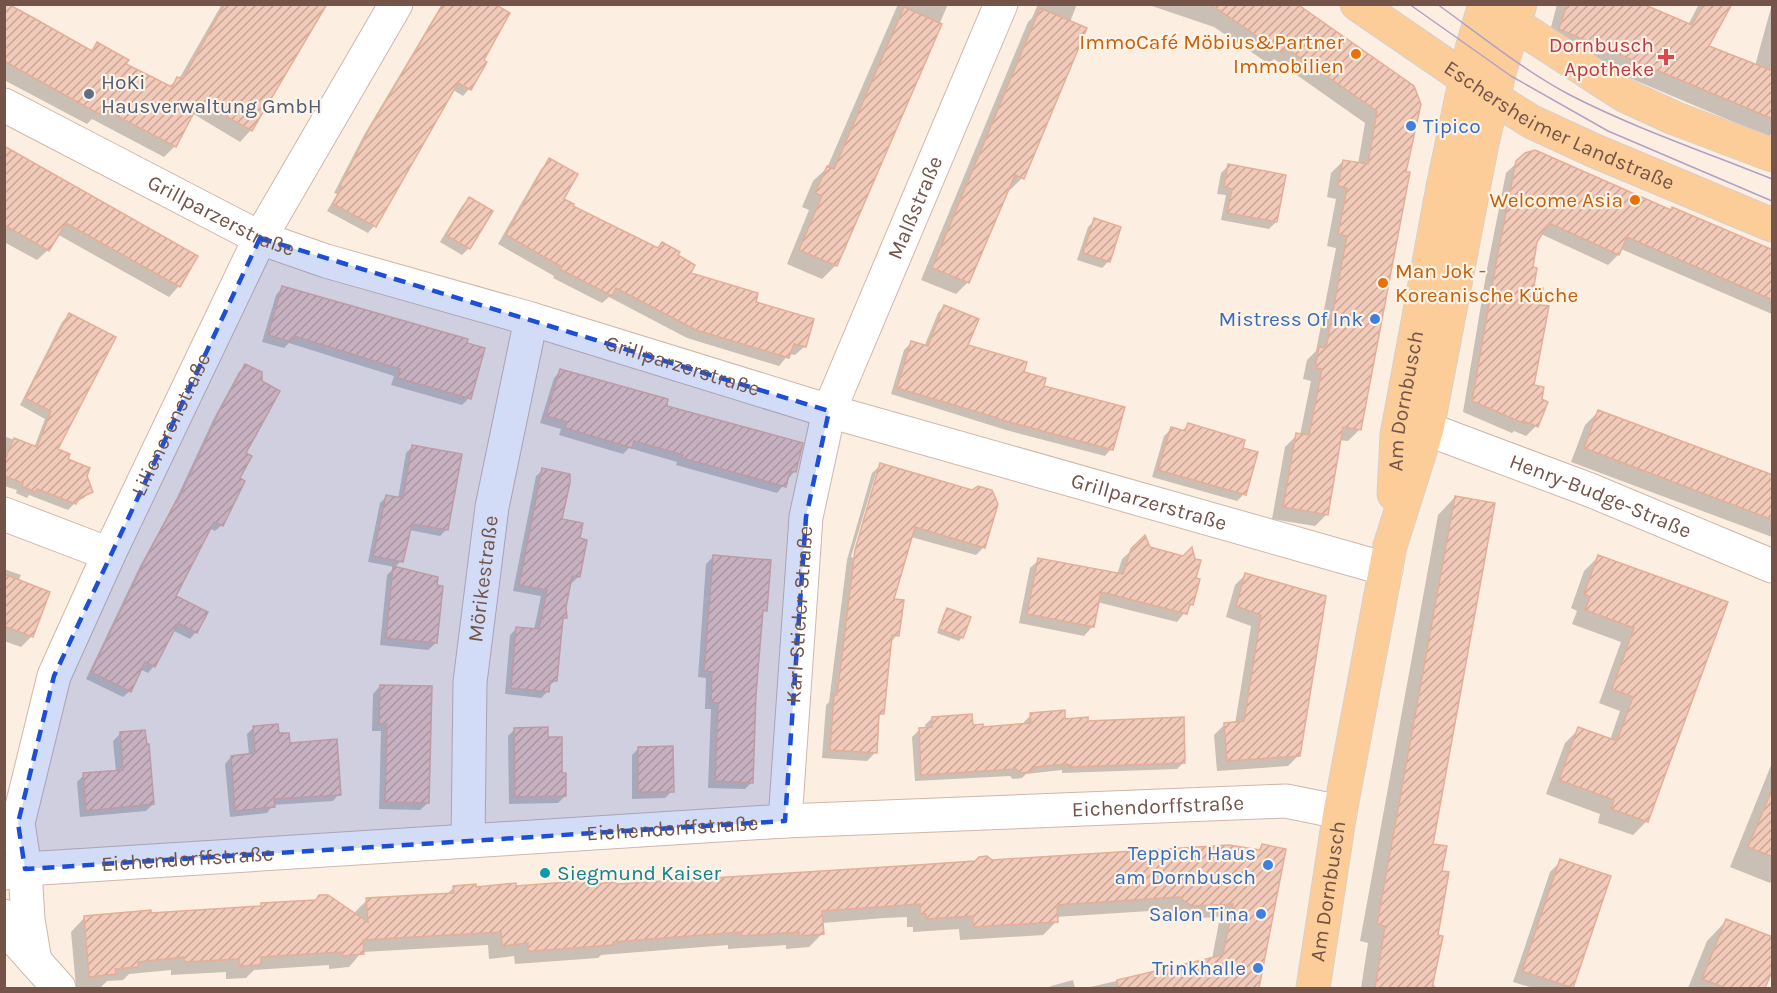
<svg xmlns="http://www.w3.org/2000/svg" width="1777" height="993" font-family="Karla,sans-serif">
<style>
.shadow{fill:#0003;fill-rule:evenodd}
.building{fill:url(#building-hatch);stroke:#e5ae99;stroke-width:1.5}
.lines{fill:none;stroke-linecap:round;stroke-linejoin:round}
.minor-casing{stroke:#cfb7ab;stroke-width:35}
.major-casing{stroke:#d8cfcc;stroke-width:35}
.minor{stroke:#fff;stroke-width:33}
.major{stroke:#fccd98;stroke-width:33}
.tram{stroke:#b1a0c5;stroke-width:1.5}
.marked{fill:#1d4ed8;fill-opacity:0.2;stroke:#1d4ed8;stroke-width:4.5;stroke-dasharray:12 8;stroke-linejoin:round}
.food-dot{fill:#e8710a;stroke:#fff3e8;stroke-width:2}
.health-dot{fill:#e0444e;stroke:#fff3e8;stroke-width:2}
.service-dot{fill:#5c6f8a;stroke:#fff3e8;stroke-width:2}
.shop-dot{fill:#3f7fe0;stroke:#fff3e8;stroke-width:2}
.culture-dot{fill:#0f9aa8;stroke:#fff3e8;stroke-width:2}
.labels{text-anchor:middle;stroke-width:4.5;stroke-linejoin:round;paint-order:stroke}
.food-label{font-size:21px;fill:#c56008;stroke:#fff3e8;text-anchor:end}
.health-label{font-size:21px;fill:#be3a42;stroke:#fff3e8;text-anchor:end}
.service-label{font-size:21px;fill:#4e5e75;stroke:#fff3e8;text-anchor:start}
.street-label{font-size:21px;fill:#745348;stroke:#fff3e8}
.shop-label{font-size:21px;fill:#366cbe;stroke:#fff3e8;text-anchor:end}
.culture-label{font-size:21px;fill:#0d838f;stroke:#fff3e8;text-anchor:start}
</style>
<defs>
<pattern id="building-hatch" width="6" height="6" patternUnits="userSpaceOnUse" patternTransform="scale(1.5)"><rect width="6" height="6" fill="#f2cab9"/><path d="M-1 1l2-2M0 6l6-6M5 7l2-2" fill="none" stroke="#c9a798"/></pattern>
</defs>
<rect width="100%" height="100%" fill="#fcefe1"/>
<path class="shadow" d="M222,4H316L251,130L240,142L192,113L175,146L164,157L92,119L87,124L4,80V5L90,52L98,44L124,65L169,87L178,78L179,79Z
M442,4H495L482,61L469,89L463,96L453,90L374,226L368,233L327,211L337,194L334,193L364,135Z
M898,4H948L836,265L822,279L787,264L809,210L802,207L813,181L827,168Z
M1038,4H1077L1070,22L1022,178L1010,190L1008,189L968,282L956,294L921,280L1028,22L1032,18Z
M1146,4H1294L1413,87L1404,173L1360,429L1348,441L1339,440L1327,514L1315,526L1272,519L1285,447L1297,435H1300L1311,381L1303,379L1307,360L1316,351L1336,248L1327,246L1336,199L1327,197L1331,173L1343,161L1358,164L1365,123L1274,59L1269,64L1214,27Z
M1557,4H1640L1688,25L1699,4H1730L1707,47L1755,66L1772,4V133L1769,137L1547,43Z
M4,150L179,286L169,297L57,234L48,250L37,260L4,242Z
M1526,154L1772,252V314L1621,249L1618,255L1608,265L1541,234L1536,242L1531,268L1532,287L1539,306L1532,386L1536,426L1526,436L1514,431L1512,433L1463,412L1487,269L1506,173Z
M550,160L562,199L571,206L656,249L662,244L688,274L754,303L812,320L804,347L795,355L789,354L779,366L687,338L609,297L602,303L553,278L554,276L498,244L541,169Z
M1228,166L1276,222L1269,229L1221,220L1226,195L1217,194L1221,173Z
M469,199V248L462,255L440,242L462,206Z
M1095,220L1109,261L1102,268L1077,260L1088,227Z
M283,287L469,398L462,405L391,385L394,376L289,343L284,348L262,342L276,295Z
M944,306L966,346L1022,373L1042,387L1111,449L1105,456L1006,430L891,394L904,350L911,343L924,347L938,313Z
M69,315L56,450L85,476L91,491L84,498L76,502L68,510L29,495L27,498L16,493L17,490L4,486V436L34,448L45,419L20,405L62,322Z
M246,365L244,454L238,479L222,525L215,531L209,528L173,596L196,632L190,639L172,630L154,666L148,673L140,669L130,691L123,697L86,679L140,566L173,506L214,418L239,372Z
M561,370L665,407L794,472L777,493L676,465L677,462L629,448L623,454L559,435L561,429L540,423L554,378Z
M1599,411L1772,477V537L1571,462L1585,425Z
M1188,425L1241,449L1244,494L1237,501L1152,477L1164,436L1171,429L1181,432Z
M413,446L447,529L440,536L409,530L401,561L394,568L436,643L428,650L380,645L387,575L395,567L368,562L380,503L386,497L398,499L406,453Z
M881,465L972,492L984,547L976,555L911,537L892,600L897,635L890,643L882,713L878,718L875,753L867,761L822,758L826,705L829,702L847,560L872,473ZM876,473H879L854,558L851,557Z
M543,470L560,520L578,539L579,576L572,583L570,582L565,617L561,621L556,680L548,687V691L541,698L505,694L510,635L517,628L534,630L541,596L513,591L536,476Z
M1455,497L1432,845L1440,872L1432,982L1436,988H1361L1368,943L1360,941L1438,515Z
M1145,538L1149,549L1192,604L1177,622L1097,602L1092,627L1084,636L1019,623L1030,568L1039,560L1117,575L1122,559Z
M713,557L765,610L761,614L755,694L752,782L745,789L708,788L711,709H705L706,678L698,677L706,564Z
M1598,557L1726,603L1647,821L1633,835L1598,823L1600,814L1546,794L1565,743L1579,729L1610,740L1620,711L1599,703L1621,642L1572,624L1577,611L1571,608L1584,571Z
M4,569L21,575L18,581L32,636L21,647L4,641Z
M1246,574L1325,597L1299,755L1288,766L1217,771L1214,735L1225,724H1235L1251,626L1226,617L1235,585Z
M947,610L962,637L959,641L937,633L944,613Z
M380,686L428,803L420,810L379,809L381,731H372L373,694Z
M1031,715L1064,721L1087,722L1184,762L1177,769L1062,773V770L1026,774L1022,778L1013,779L1010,776L915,781L912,737L919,730L926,729L925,725L932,718L981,729L1024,725V722Z
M254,727L277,735L339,794L333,801L273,805L267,813L230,817L225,764L231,757L249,756L247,734Z
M515,729L547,738L560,775L565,796L558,803L509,804L508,736Z
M120,734L153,804L146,811L80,817L77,782L84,775L116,772L113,741Z
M639,748L672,791L665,798L632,799V755Z
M1772,763V880L1770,883L1730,867Z
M1262,846L1284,850L1257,988H1086L1212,959L1220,917L1178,919L1165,910L1056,917L1057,921L1043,935L960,940L959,929L913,932V927H907V917L884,918L822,923V934L809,947L786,949V945L728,949V945L601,955L598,958L515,964L514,956L489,959L488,945L362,952L349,967L329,969V965L254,970L246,978L226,979V972L171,975V970L129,974L123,980L107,981L101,987L76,988L71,932L84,918L258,908L261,905L353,914L367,900L446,895L454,887L617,886L992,861L1257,851Z
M1561,861L1572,987L1533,988L1513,982L1550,872Z
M1726,921L1772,965L1763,988H1688L1707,941Z
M1073,980L1075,988H1048L1051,986Z"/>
<path class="building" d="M4,4H8L30,16L92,51L97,42L129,60L126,64L172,87L177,77L183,79L225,4H327L252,131L200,101L176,147L102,108L99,114L4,61Z
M443,4H495L510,13L484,60L487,62L471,90L458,83L376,227L333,204L342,187L340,186L371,126Z
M1210,4H1297L1414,86L1421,104L1406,172H1410L1361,430L1343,427L1328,515L1283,507L1296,433L1309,435L1322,369L1315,368L1319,347L1326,348L1347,236L1338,234L1347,188L1338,186L1343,160L1368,164L1377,111L1286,48L1282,53Z
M1567,4H1643L1692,25L1704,4H1732L1709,46L1773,71V119L1559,29Z
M904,7L942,24L837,266L799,250L822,196L815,193L827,166L834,169Z
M1040,8L1087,28L1024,179L1015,175L969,283L932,268Z
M4,146L198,256L180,287L66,223L49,251L4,225Z
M1535,150L1671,210L1672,207L1773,250V300L1627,237L1619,255L1549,223L1537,242L1533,267L1537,268L1534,286L1543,288L1541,305L1549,306L1534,385L1544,387L1542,399L1548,402L1538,427L1524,421L1523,423L1472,401L1497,258L1516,161L1525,153Z
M549,158L578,174L564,199L574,204L573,206L658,248L662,242L680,252L678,255L695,265L691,273L758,293L756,302L814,319L806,347L794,344L789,358L696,330L616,288L612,296L560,269L562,267L506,235Z
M1228,164L1286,175L1277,222L1227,213L1232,189L1224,187Z
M469,197L493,211L470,249L446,235Z
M1094,218L1121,227L1110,262L1083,253Z
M282,286L468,339L467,343L485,348L471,399L398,378L400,369L294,336L292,342L268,335Z
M944,305L979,319L968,345L1027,362L1024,372L1046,378L1044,386L1125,407L1113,450L998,419V418L897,388L911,341L928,346Z
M69,313L116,337L58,449L70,454L68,459L90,468L87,476L93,492L79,498L76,504L37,489L35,492L22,486L23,483L4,476V462L14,438L37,447L51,411L25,398Z
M245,364L262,372V381L280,391L246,453L252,456L240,478L245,481L223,526L214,522L176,596L208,612L197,633L178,623L155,667L145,662L131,692L91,672L146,558L176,501L177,502L220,410Z
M560,369L668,399L667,406L803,443L796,472L790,471L786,487L682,458L683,455L634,441L632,448L565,428L567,422L546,416Z
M1598,410L1773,475V520L1584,448Z
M1188,423L1245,440L1243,448L1258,452L1246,495L1158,470L1171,427L1185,431Z
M412,445L462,454L448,530L412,524L403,562L373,556L386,495L403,498Z
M880,463L972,490L978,486L992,490L998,504L985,548L915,527L894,599L904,600L899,636L892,635L884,714H879L877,753L830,750L834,695H837L855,550Z
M542,468L570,474V483L562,519L583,523L580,538L587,540L580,577L572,576L566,607L567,618H563L557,681H550L549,692L511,688L516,627L539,629L547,590L519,585Z
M1455,496L1495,503L1433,844L1447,846L1442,871L1449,872L1438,935L1443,936L1432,988H1375L1385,926L1377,924Z
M1145,535L1150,547L1183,556L1192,547L1195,559L1201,560L1196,578L1200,579L1193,605L1190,604L1187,614L1101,592L1094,627L1027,614L1038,558L1123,574L1131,549Z
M713,555L771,560L767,611L763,610L756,694L753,783L715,781L718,703L711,702L712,672L704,671Z
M1598,555L1728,602L1648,822L1611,809L1614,800L1559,780L1578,727L1617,741L1633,697L1612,689L1634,628L1585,610L1590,597L1584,594Z
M393,566L438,577L437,585L443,586L437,643L386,638Z
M1245,573L1326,596L1300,756L1227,761L1224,723L1244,721L1261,615L1236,606Z
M4,574L50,592L33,637L4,626Z
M947,608L971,617L963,638L939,629Z
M380,685L432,686L429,803L385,802L387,724H379Z
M1065,710V719L1088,717V721L1184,717L1185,763L1069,767L1068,764L1035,767L1030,772L1021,773L1016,769L921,775L919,728L932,727V717L972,714L973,725L983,724V727L1031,723L1030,713Z
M278,724L279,733H289L290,743L337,739L341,795L274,799L275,807L235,811L231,756L255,753L253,726Z
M548,727V737H562V773H566V796L515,797L514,728Z
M145,730L147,744H149L154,804L86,811L83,773L123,770L120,732Z
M673,746L674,792H638V747Z
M1772,790H1773V857L1748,847Z
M1262,844L1286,849L1259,988H1118L1117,980L1223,955L1233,904L1192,906L1179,897L1057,905L1058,922L973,927V916L926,919V914H920V904L822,911L824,934L799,936V932L741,936V932L613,942V945L546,950L528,951V943L502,946L501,932L363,940L364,954L342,956V952L261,957V965L239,966V959L185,962L184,957L138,962V967L115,969L116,974L89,977L84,916L151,910V913L261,906V903L316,900L319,895H328L368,922L366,898L454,893L453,886L476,884V887L516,883V886L592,880V884L614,882L617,884L917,865L975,861L979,857L987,856L992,860L1229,845L1260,850Z
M1560,859L1611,876L1573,988L1522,971Z
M1726,919L1773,937V969L1765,988H1726L1702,979Z"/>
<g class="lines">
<defs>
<g id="minor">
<path id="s1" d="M4,105L260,238L326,261L531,319L829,411L1386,569"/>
<path id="s2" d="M1427,429L1590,490L1772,566"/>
<path d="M4,514L109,554"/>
<path id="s3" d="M785,821L806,517L829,411L1001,4"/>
<path id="s4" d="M468,840L470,682L492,507L531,319"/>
<path id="s5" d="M4,873L25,869L785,821L1286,801L1340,812"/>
<path d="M4,916L8,931L59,988"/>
<path id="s6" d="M35,961L28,920L25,869L18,823L54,676L109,554L260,238L396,4"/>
</g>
<g id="major">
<path id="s7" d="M1357,4L1503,104L1532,122L1595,151L1772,225"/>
<path d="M1496,12L1624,95L1674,118L1772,155"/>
<path id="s8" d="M1394,494L1397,435L1443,187L1472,49L1485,4"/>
<path id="s9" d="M1313,988L1340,812L1390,546L1427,429L1482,143L1500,69L1520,4"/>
</g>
</defs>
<use href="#minor" class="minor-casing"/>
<use href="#major" class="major-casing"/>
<use href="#minor" class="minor"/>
<use href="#major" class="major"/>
<path class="tram" d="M1409,4L1511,76L1608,131L1772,201
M1437,4C1480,35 1523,70 1570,95C1634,128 1705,152 1772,179"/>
</g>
<path class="marked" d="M260,238L829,411L806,517L785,821L25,869L18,823L54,676Z"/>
<g class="food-dot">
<circle cx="1356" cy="54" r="6"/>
<circle cx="1635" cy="200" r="6"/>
<circle cx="1383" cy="283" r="6"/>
</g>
<path class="health-dot" d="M1663 48h6v6h6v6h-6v6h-6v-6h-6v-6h6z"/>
<circle class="service-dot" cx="89" cy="94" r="6"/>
<g class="shop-dot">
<circle cx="1411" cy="126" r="6"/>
<circle cx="1375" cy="319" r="6"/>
<circle cx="1268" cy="865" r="6"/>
<circle cx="1261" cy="914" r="6"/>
<circle cx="1258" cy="968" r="6"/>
</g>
<circle class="culture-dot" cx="545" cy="873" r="6"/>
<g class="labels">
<g class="food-label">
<text x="1344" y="49">ImmoCafé Möbius&amp;Partner<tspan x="1344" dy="24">Immobilien</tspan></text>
<text x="1623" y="207">Welcome Asia</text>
<text x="1395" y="278" text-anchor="start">Man Jok -<tspan x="1395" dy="24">Koreanische Küche</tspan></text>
</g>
<g class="health-label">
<text x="1654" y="52">Dornbusch<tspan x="1654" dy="24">Apotheke</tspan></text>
</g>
<g class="service-label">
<text x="101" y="89">HoKi<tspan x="101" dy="24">Hausverwaltung GmbH</tspan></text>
</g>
<g class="street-label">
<text dy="7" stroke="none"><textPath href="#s7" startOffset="237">Eschersheimer Landstraße</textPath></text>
<text dy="7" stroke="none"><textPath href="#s3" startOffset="634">Malßstraße</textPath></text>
<text dy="7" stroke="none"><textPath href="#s1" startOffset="244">Grillparzerstraße</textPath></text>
<text dy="7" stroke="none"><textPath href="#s1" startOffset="730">Grillparzerstraße</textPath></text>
<text dy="7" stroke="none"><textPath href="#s8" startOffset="94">Am Dornbusch</textPath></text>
<text dy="7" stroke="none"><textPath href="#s6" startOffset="568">Liliencronstraße</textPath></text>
<text dy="7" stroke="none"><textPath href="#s2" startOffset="186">Henry-Budge-Straße</textPath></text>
<text dy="7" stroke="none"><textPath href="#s1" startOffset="1216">Grillparzerstraße</textPath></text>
<text dy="7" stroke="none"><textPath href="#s4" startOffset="262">Mörikestraße</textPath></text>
<text dy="7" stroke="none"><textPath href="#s3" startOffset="207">Karl-Stieler-Straße</textPath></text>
<text dy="7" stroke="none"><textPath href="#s5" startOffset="1156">Eichendorffstraße</textPath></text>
<text dy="7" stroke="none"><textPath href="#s5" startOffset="670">Eichendorffstraße</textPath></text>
<text dy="7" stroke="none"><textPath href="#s5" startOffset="184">Eichendorffstraße</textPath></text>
<text dy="7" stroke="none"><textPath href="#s9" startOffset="98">Am Dornbusch</textPath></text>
</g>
<g class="shop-label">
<text x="1423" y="133" text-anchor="start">Tipico</text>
<text x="1363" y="326">Mistress Of Ink</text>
<text x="1256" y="860">Teppich Haus<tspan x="1256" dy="24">am Dornbusch</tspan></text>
<text x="1249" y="921">Salon Tina</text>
<text x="1246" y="975">Trinkhalle</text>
</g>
<g class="culture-label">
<text x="557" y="880">Siegmund Kaiser</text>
</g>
</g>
<rect width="1777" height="993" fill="none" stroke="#745348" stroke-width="12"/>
</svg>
